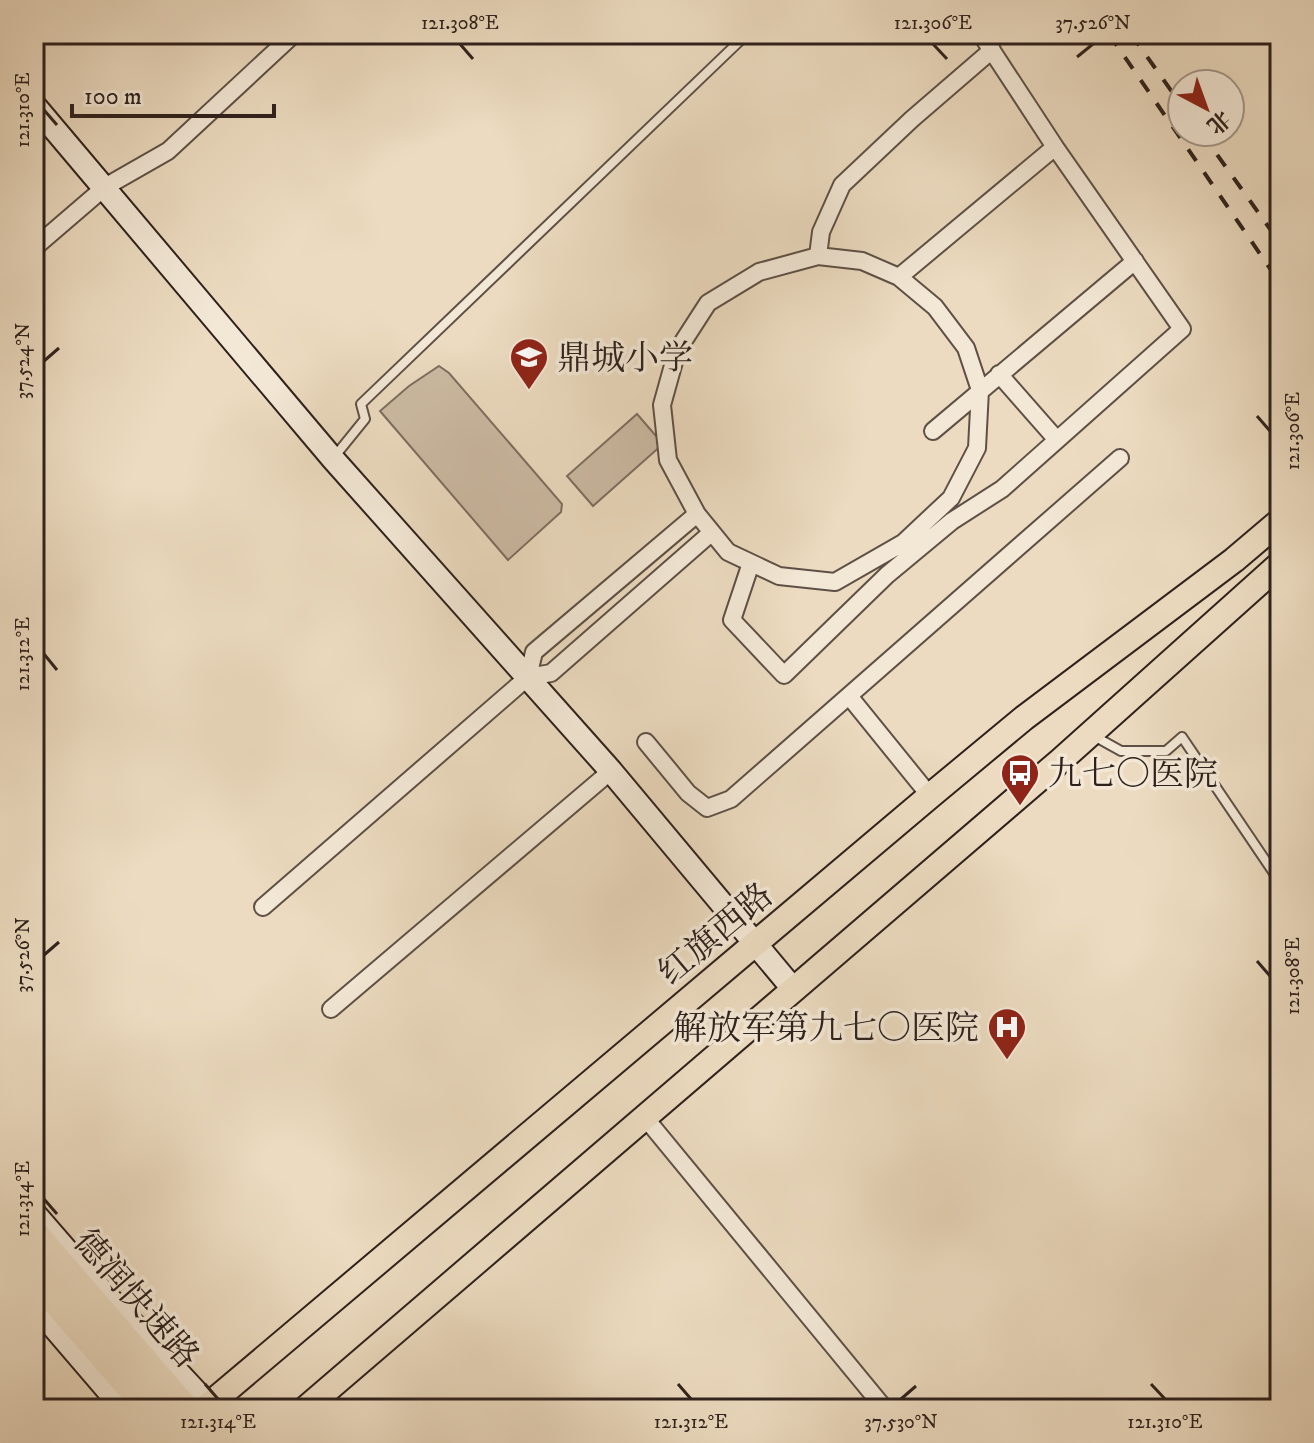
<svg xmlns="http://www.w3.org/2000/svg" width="1314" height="1443" font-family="'IM FELL DW Pica','Noto Serif SC',serif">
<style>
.green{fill:#ccbba4;stroke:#7d6e60;stroke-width:2}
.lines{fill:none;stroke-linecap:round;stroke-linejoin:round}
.lane-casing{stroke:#5e5046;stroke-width:12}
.street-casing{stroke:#5e5046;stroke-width:20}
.secondary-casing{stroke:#2e211d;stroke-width:26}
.primary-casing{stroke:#2e211d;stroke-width:28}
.highway-casing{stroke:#2e211d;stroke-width:32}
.lane{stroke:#f3e8d6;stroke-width:8}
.street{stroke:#f3e8d6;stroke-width:16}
.secondary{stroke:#f3e8d6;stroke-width:22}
.primary{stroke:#ecdbc0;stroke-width:24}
.highway{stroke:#ecdbc0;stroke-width:28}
.rail{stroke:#2e211d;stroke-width:4;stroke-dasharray:14 14;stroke-linecap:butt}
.ticks{fill:none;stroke:#2e211d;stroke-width:3}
.labels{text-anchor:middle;stroke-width:7;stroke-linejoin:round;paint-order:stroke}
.poi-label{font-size:34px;fill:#2e211d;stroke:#f3e8d6;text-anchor:start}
.street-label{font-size:34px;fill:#2e211d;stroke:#f3e8d6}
.neatline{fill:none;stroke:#2e211d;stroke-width:3}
.ticks-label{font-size:20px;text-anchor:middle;fill:#2e211d}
</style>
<rect width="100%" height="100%" fill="#ecdbc0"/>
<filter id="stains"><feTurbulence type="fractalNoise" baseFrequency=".0025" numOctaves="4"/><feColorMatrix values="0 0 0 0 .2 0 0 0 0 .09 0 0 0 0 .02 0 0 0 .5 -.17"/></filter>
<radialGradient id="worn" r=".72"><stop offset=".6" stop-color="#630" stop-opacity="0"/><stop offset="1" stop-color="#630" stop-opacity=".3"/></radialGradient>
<path class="green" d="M439,366L449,373L562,504L561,512L508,560L380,411L409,386Z
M637,414L663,444L593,506L567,476Z"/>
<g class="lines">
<defs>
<path id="lane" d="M335,456L365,419L361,404L747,34
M1094,736L1121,751H1166L1182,737L1280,882"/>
<path id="street" d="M34,248L105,187L168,151L294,34
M818,256L862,261L899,277L935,307L966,348L980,390L977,448L951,498L903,543L835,582L779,576L728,552L697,514L668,460L662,405L677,351L708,303L759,272Z
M818,256L821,232L842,185L912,119L992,50
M899,277L1055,147
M999,374L1057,440
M933,431L1135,261
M751,563L732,620L784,675L887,575L952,521L1002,489L1182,329L1055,147L981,34
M528,677L534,652L697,514
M849,696L930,796
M646,742L688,793L707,808L731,799L1120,458
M263,907L528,677L551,673L711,533
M331,1009L611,771
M652,1126L885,1409"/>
<path id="secondary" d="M34,105L333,459L611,771L794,990
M34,1213L93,1281L212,1409
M34,1304L124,1409"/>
<path id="primary" d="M204,1409L930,796L1024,718L1234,560L1280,521
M305,1409L1060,761L1280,564"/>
<path id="highway" d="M34,1234L185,1409
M34,1276L150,1409"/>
</defs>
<use href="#lane" class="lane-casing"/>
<use href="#street" class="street-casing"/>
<use href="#secondary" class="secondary-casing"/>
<use href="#primary" class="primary-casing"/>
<use href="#highway" class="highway-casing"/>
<use href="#lane" class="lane"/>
<use href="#street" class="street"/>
<use href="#secondary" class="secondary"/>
<use href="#primary" class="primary"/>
<use href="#highway" class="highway"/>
<path class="rail" d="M1109,34L1280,283
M1131,34L1182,106
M1201,132L1280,243"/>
</g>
<path class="ticks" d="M460,44L473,59M933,44L947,59M1077,57L1093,44M44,110L57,125M44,361L59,348M1257,416L1270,431M44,654L57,670M44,955L59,942M1257,961L1270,976M44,1199L57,1214M205,1384L218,1399M678,1384L691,1399M1151,1384L1165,1399M901,1399L916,1386"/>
<defs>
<symbol id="school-pin" viewBox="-11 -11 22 30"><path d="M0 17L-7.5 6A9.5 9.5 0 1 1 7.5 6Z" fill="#8f2418" stroke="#f3e8d6"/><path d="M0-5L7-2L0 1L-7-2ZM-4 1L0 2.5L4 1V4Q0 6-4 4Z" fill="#fff"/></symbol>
<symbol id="bus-pin" viewBox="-11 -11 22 30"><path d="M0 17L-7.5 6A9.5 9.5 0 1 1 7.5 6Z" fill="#8f2418" stroke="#f3e8d6"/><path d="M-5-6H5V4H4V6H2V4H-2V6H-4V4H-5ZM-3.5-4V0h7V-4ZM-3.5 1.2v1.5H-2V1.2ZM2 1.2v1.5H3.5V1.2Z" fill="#fff"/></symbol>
<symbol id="hospital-pin" viewBox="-11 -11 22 30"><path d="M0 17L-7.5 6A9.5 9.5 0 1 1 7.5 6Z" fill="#8f2418" stroke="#f3e8d6"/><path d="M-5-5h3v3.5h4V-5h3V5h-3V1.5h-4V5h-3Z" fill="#fff"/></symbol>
</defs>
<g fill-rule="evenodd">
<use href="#school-pin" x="507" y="335" width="44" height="60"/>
<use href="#bus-pin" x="998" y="751" width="44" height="60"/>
<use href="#hospital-pin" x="985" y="1005" width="44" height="60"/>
</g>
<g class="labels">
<g class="poi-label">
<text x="557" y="369">鼎城小学</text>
<text x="1048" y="785">九七〇医院</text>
<text x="979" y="1039" text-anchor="end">解放军第九七〇医院</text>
</g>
<g class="street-label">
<text transform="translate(715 933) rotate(-40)" y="12">红旗西路</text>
<text transform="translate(137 1298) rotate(49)" y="12">德润快速路</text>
</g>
</g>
<rect width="1314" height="1443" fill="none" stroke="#ecdbc0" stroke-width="88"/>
<g transform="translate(1206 108) rotate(139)"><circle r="38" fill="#f3e8d6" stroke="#a4988c" stroke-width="2"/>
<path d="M0-6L14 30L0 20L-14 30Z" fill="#8f2418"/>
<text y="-12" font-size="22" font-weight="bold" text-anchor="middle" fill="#2e211d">北</text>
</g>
<path d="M72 104v12h202v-12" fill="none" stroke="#2e211d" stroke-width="4"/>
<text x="84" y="104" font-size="24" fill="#2e211d" stroke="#f3e8d6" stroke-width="6" paint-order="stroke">100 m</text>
<rect x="44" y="44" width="1226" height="1355" class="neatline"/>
<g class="ticks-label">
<text x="460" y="29">121.308°E</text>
<text x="933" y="29">121.306°E</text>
<text x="1093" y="29">37.526°N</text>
<text transform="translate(22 110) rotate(-90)" y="7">121.310°E</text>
<text transform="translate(22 361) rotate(-90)" y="7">37.524°N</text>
<text transform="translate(1292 431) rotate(-90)" y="7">121.306°E</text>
<text transform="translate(22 654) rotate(-90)" y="7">121.312°E</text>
<text transform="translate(22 955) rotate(-90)" y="7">37.526°N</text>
<text transform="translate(1292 976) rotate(-90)" y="7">121.308°E</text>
<text transform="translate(22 1199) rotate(-90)" y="7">121.314°E</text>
<text x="218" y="1428">121.314°E</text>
<text x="691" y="1428">121.312°E</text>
<text x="901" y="1428">37.530°N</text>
<text x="1165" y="1428">121.310°E</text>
</g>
<rect width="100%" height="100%" filter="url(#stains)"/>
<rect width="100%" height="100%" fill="url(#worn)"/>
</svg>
